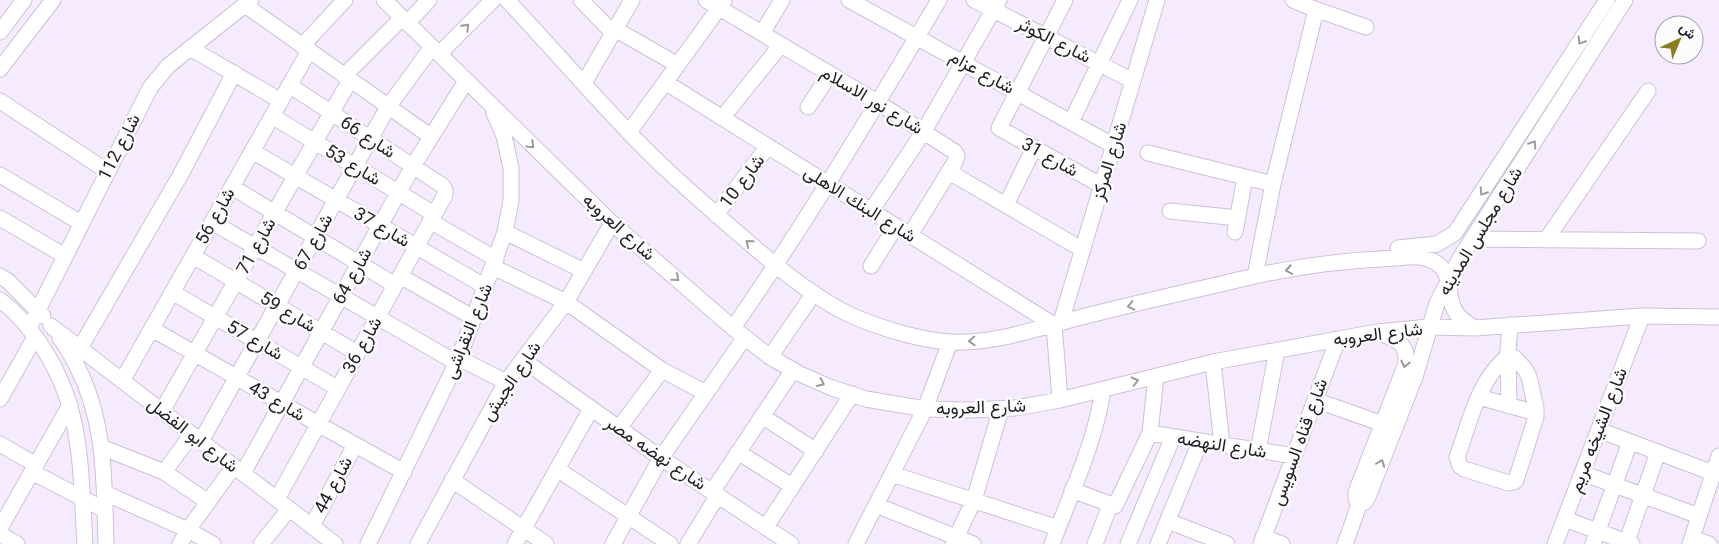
<svg xmlns="http://www.w3.org/2000/svg" width="1719" height="544" font-family="Georgia,Vazirmatn,serif">
<style>
.lines{fill:none;stroke-linecap:round;stroke-linejoin:round}
.minor-casing{stroke:#cdc0d8;stroke-width:17}
.minor{stroke:#fff;stroke-width:15}
.oneway{stroke:#9b999c}
.labels{text-anchor:middle;stroke-width:5;stroke-linejoin:round;paint-order:stroke}
.street-label{font-size:18px;fill:#211c24;stroke:#fcfcfc}
</style>
<rect width="100%" height="100%" fill="#f5eafe"/>
<g class="lines">
<defs>
<path id="minor" d="M384,0L612,223L733,328L770,357L800,374L832,388L866,399L925,409L970,410L1015,408L1060,400L1213,362L1377,332L1429,327L1475,328L1642,316L1719,317
M507,0C553,49 597,100 644,148C677,181 712,211 747,241C778,268 818,301 855,317C883,329 920,340 950,342C988,344 1026,332 1063,322C1122,306 1183,293 1242,279C1292,267 1345,260 1397,258C1408,257 1420,255 1431,260C1455,271 1445,290 1454,309C1458,318 1466,323 1475,328
M581,0L613,33
M706,0L877,102L955,152L957,156L955,162L910,235
M849,0L1114,146
M974,0L1133,81
M1065,0L999,128L1102,186
M1293,0L1309,7L1366,27
M245,5L430,136
M407,23L429,0
M615,29L678,65
M0,32L24,0
M762,33L782,0
M302,46L345,0
M190,48L281,101
M439,54L493,0
M0,69L53,0
M344,76L402,18
M665,82L1054,325L1060,400
M584,83L632,0
M0,101L107,171
M808,107L830,74
M272,116L434,214
M722,118L781,45
M1071,122L1130,0
M629,132L724,1
M252,151L486,287
M1148,153L1273,184
M949,172L1083,250
M0,175L81,223
M232,187L395,285
M1006,205L1034,148
M871,211L924,131L999,0
M1170,211L1238,218
M716,215L768,146
M0,218L65,256
M430,221L496,259
M212,222L457,363
M505,232L584,271
M1235,232L1245,177
M1472,239L1698,241
M1546,240L1648,91
M1398,248L1437,244L1455,233L1607,0
M193,256L357,353
M871,266L896,226
M493,267L566,302L662,370L706,393
M0,276L8,281L43,316
M400,276L474,318
M1255,276L1273,184L1316,10
M172,292L337,388
M0,300C15,311 28,326 39,342C84,406 80,470 85,544
M1061,322L1157,0
M51,326L335,544
M29,328L150,88L168,66L251,0
M733,328C807,221 873,111 939,0
M152,329L318,424L404,472
M60,338C66,346 71,355 76,364C106,422 104,480 106,544
M80,348L181,174L234,73
M1508,356L1515,358L1525,369L1529,377L1536,408V417L1516,480L1514,482L1509,483L1464,469L1460,466L1457,457C1470,422 1478,380 1508,356Z
M770,357L814,293
M459,358L506,382
M523,360L661,458L791,544
M1213,362L1222,445
M122,381L309,51
M1479,397L1536,413
M0,399L35,337
M1315,400L1383,424
M1509,406L1508,350L1510,325
M162,411L350,80
M762,416L816,451
M619,428L662,370
M1599,430L1713,473
M1150,433L1294,456
M201,441L388,107L432,47
M0,444L36,465
M101,447L164,472L208,502
M1258,451L1277,350
M738,452L792,486
M557,469L670,544
M32,472L105,510
M164,472L192,434
M243,473L413,166L466,81
M1582,473L1699,516
M892,474L1058,528
M452,480L546,544
M1072,490L1115,506
M712,492L793,370
M105,493L188,530L213,544
M277,499L445,195V190L443,186L289,85
M876,505L973,544
M1359,505L1356,499V492L1405,366C1410,345 1397,339 1379,333
M1565,519L1632,544
M1168,521L1227,544
M312,526L355,445
M766,527L852,394
M0,528L70,405
M0,534L17,544
M1263,537L1282,544
M1692,538L1709,544
M180,544L188,530L234,466
M261,544L289,509
M368,544L459,358L505,232L511,201V168L504,136L494,113
M418,544L506,382L566,302L612,223
M515,544L591,409
M613,544L661,458L745,337
M688,544L718,495
M856,544L925,409L950,342
M953,544L974,500L1001,409
M1052,544C1071,493 1095,443 1103,390
M1095,544L1109,508L1115,506L1117,502L1150,433L1156,376
M1128,544L1173,437
M1158,544L1200,442
M1261,544L1338,339
M1345,544L1359,505L1365,502L1368,497L1415,377L1437,303L1460,258L1625,0
M1555,544L1642,316
M1593,544L1630,442
M1626,544L1658,452
M1690,544L1719,456"/>
</defs>
<use href="#minor" class="minor-casing"/>
<use href="#minor" class="minor"/>
</g>
<defs><path id="oneway-chevron" d="M-2-3.5L2.5 0L-2 3.5" fill="none" stroke-width="1.6" stroke-linecap="round" stroke-linejoin="round" transform="scale(1.25)"/></defs>
<g class="oneway">
<use href="#oneway-chevron" transform="translate(466 27) rotate(-45)"/>
<use href="#oneway-chevron" transform="translate(1581 41) rotate(123)"/>
<use href="#oneway-chevron" transform="translate(1533 144) rotate(-57)"/>
<use href="#oneway-chevron" transform="translate(531 145) rotate(44)"/>
<use href="#oneway-chevron" transform="translate(1483 192) rotate(123)"/>
<use href="#oneway-chevron" transform="translate(749 243) rotate(-140)"/>
<use href="#oneway-chevron" transform="translate(1289 270) rotate(170)"/>
<use href="#oneway-chevron" transform="translate(676 278) rotate(41)"/>
<use href="#oneway-chevron" transform="translate(1131 306) rotate(167)"/>
<use href="#oneway-chevron" transform="translate(972 341) rotate(177)"/>
<use href="#oneway-chevron" transform="translate(1405 364) rotate(103)"/>
<use href="#oneway-chevron" transform="translate(1135 381) rotate(-14)"/>
<use href="#oneway-chevron" transform="translate(821 383) rotate(24)"/>
<use href="#oneway-chevron" transform="translate(1381 463) rotate(-69)"/>
</g>
<g class="labels">
<g class="street-label">
<text transform="translate(1054 40) rotate(27)" y="6">شارع الكوثر</text>
<text transform="translate(982 72) rotate(29)" y="6">شارع عزام</text>
<text transform="translate(872 100) rotate(31)" y="6">شارع نور الاسلام</text>
<text transform="translate(368 137) rotate(33)" y="6">شارع 66</text>
<text transform="translate(119 147) rotate(-63)" y="6">شارع 112</text>
<text transform="translate(1050 157) rotate(29)" y="6">شارع 31</text>
<text transform="translate(1109 161) rotate(-73)" y="6">شارع المركز</text>
<text transform="translate(353 165) rotate(31)" y="6">شارع 53</text>
<text transform="translate(742 181) rotate(-53)" y="6">شارع 10</text>
<text transform="translate(860 204) rotate(32)" y="6">شارع البنك الاهلى</text>
<text transform="translate(215 216) rotate(-61)" y="6">شارع 56</text>
<text transform="translate(382 227) rotate(30)" y="6">شارع 37</text>
<text transform="translate(619 227) rotate(42)" y="6">شارع العروبه</text>
<text transform="translate(1480 231) rotate(-59)" y="6">شارع مجلس المدينه</text>
<text transform="translate(313 242) rotate(-61)" y="6">شارع 67</text>
<text transform="translate(256 246) rotate(-61)" y="6">شارع 71</text>
<text transform="translate(352 276) rotate(-61)" y="6">شارع 64</text>
<text transform="translate(288 312) rotate(31)" y="6">شارع 59</text>
<text transform="translate(468 331) rotate(-68)" y="6">شارع النقراشى</text>
<text transform="translate(1378 334) rotate(-7)" y="6">شارع العروبه</text>
<text transform="translate(255 340) rotate(30)" y="6">شارع 57</text>
<text transform="translate(362 345) rotate(-61)" y="6">شارع 36</text>
<text transform="translate(511 381) rotate(-56)" y="6">شارع الجيش</text>
<text transform="translate(277 401) rotate(30)" y="6">شارع 43</text>
<text transform="translate(981 407) rotate(-2)" y="6">شارع العروبه</text>
<text transform="translate(1598 430) rotate(-69)" y="6">شارع الشيخه مريم</text>
<text transform="translate(193 435) rotate(38)" y="6">شارع ابو الفضل</text>
<text transform="translate(1299 442) rotate(-70)" y="6">شارع قناه السويس</text>
<text transform="translate(1222 445) rotate(9)" y="6">شارع النهضه</text>
<text transform="translate(656 453) rotate(34)" y="6">شارع نهضه مصر</text>
<text transform="translate(333 485) rotate(-62)" y="6">شارع 44</text>
</g>
</g>
<g transform="translate(1679 40) rotate(44)"><circle r="24" fill="#fcfcfc" stroke="#a4a2a6"/>
<path d="M0-4L9 19L0 12L-9 19Z" fill="#897c21"/>
<text y="-8" font-size="14" font-weight="bold" text-anchor="middle" fill="#211c24">ش</text>
</g>
</svg>
